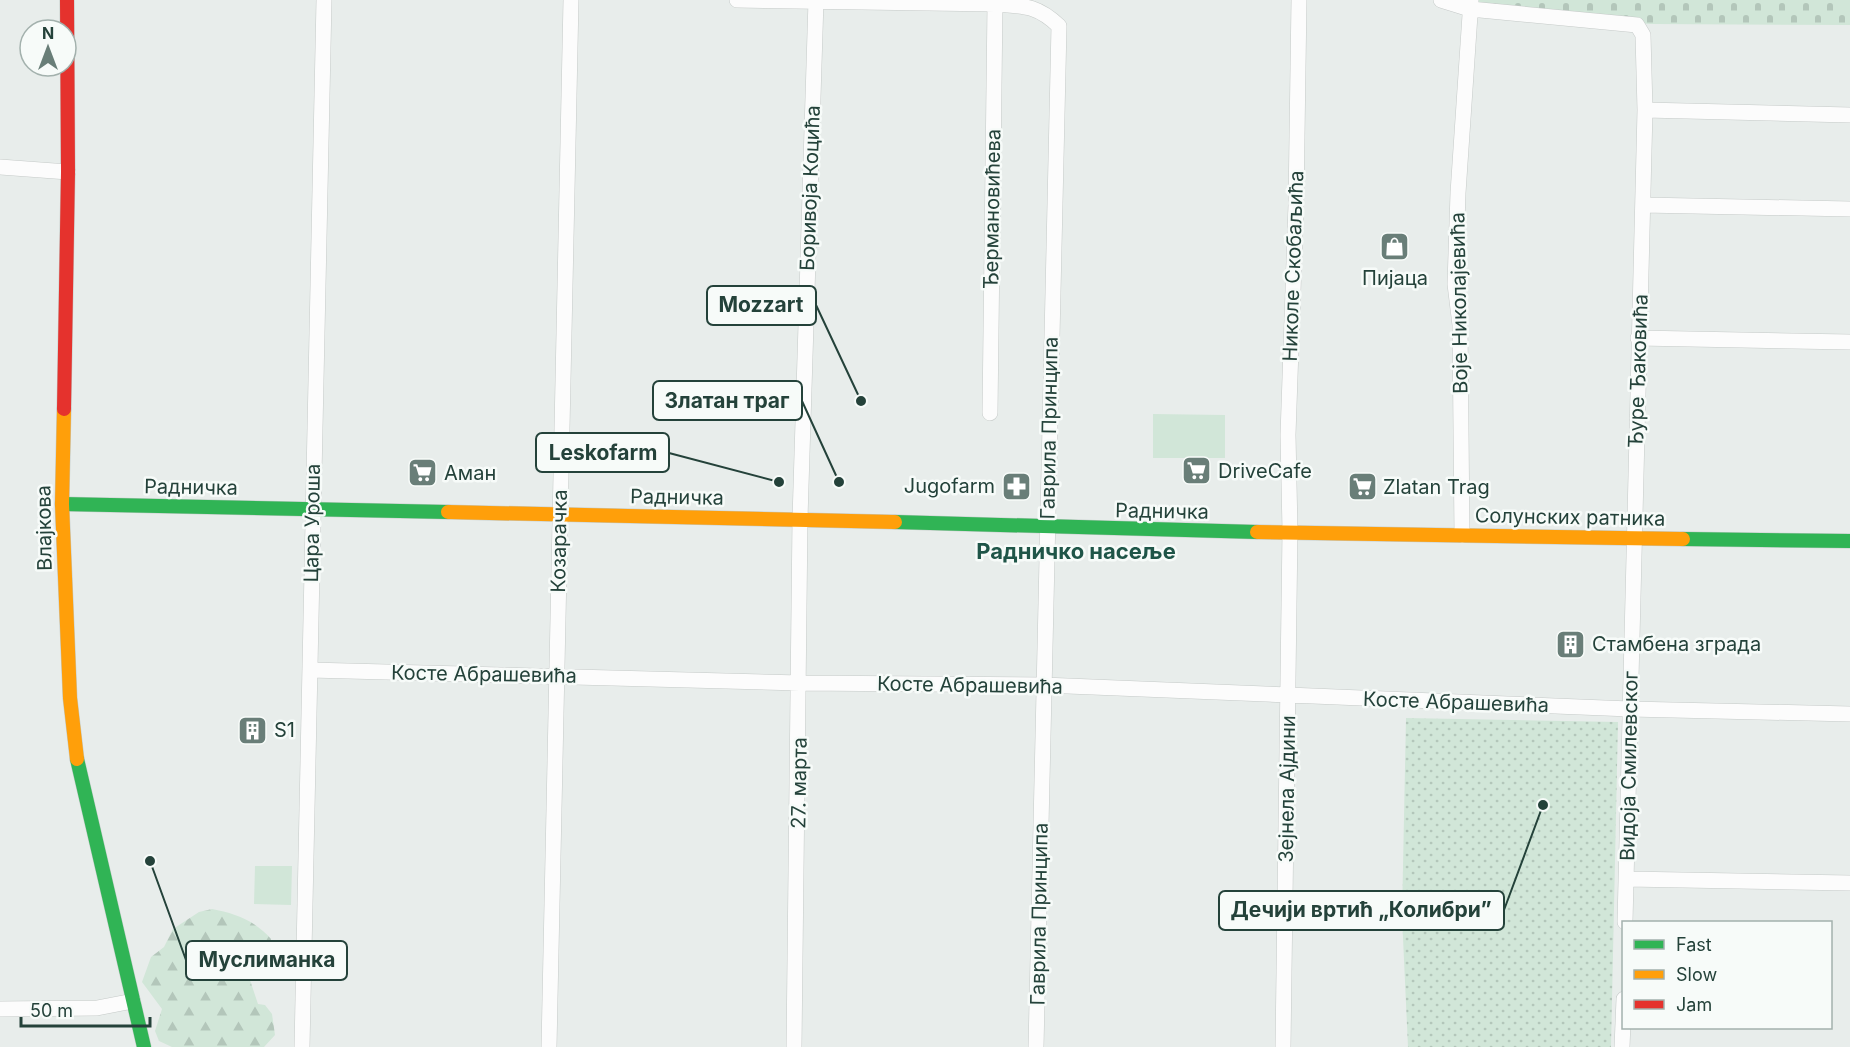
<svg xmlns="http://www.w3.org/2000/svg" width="1850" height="1047" font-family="Inter,sans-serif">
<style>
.grass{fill:url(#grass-dots)}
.forest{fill:url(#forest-firs)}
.cemetery{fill:url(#cemetery-stones)}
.garden{fill:#d1e6d8}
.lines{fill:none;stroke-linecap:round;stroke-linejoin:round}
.street-casing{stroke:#c5cac8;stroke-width:16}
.fast-casing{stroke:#c3cbc8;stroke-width:15}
.slow-casing{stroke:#c3cbc8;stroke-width:15}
.jam-casing{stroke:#c3cbc8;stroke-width:15}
.street{stroke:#fcfcfc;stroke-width:15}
.fast{stroke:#30b455;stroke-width:14}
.slow{stroke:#ff9f0a;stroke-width:14}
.jam{stroke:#e5322d;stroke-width:14}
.labels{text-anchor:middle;stroke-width:5;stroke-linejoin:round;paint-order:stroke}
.street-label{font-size:20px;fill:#24423a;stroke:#f7fbf9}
.poi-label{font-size:20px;fill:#24423a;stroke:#f7fbf9;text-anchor:start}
.quarter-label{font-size:22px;font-weight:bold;fill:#1f5548;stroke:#f7fbf9}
.leader{fill:none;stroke:#24423a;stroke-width:2}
.callout-dot{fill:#24423a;stroke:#f7fbf9;stroke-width:2}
.callout{fill:#f7fbf9;stroke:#24423a;stroke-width:2}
.callout-label{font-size:21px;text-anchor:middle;font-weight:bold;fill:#24423a}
</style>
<defs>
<pattern id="grass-dots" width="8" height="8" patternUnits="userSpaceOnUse" patternTransform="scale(1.5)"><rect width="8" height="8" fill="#d1e6d8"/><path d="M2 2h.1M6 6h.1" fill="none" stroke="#b3c6ba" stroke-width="1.8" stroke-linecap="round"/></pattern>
<pattern id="forest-firs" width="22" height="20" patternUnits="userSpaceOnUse" patternTransform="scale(1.5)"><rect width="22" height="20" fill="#d1e6d8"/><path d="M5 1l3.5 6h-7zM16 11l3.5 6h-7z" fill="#b3c6ba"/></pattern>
<pattern id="cemetery-stones" width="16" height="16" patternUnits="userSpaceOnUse" patternTransform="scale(1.5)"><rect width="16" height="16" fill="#d1e6d8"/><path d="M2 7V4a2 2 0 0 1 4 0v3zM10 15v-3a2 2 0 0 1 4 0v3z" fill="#b3c6ba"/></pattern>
</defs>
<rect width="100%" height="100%" fill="#e8edeb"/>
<path class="grass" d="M1406,718L1618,722L1611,1047H1408L1402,916Z"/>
<path class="forest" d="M212,909C234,913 256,921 271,939L267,965L250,980L258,1004L265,1005L272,1014L275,1035L264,1047H172L159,1041L155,1031L162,1009L142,982L151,957L164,947L173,929L199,912Z"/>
<path class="cemetery" d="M1472,0H1850V25L1650,24L1470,9Z"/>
<path class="garden" d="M1153,414L1225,415V458H1153Z
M255,866H292L291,905L254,904Z"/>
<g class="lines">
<defs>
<path id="street" d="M737,0L995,4L990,413
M1441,0L1470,9L1637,25L1643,35L1645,110L1850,115
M995,4C1024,6 1037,5 1059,26L1036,1047
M0,167L68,172
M1643,205L1850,209
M1638,338L1850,342
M1462,535L1460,325L1455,284L1458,193L1471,0
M310,670L800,683L1043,685L1630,709L1850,714
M1627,879L1850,883
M1625,922L1645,110
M0,1009L97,1008L133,1001
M302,1047L324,0
M549,1047L571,0
M794,1047L800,519L816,0
M1283,1047L1290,531L1288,435L1296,205L1299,0
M1622,1047L1624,999"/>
<path id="fast" d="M62,504L448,512
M895,522L1257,532
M1683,539L1850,541
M77,759L144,1047"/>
<path id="slow" d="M64,409L62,504L70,698L77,759
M448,512L895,522
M1257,532L1683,539"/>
<path id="jam" d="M64,409L68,172L67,0"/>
</defs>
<use href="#street" class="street-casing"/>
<use href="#fast" class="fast-casing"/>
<use href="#slow" class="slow-casing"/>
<use href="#jam" class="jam-casing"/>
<use href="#street" class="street"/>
<use href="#fast" class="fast"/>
<use href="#slow" class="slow"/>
<use href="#jam" class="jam"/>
</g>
<defs>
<symbol id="shop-square" viewBox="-11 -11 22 22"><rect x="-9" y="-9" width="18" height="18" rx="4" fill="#697e78" stroke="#f7fbf9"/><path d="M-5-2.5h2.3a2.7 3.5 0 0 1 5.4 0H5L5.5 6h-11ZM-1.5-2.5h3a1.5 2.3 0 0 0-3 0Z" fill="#fff"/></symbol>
<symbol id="supermarket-square" viewBox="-11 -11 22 22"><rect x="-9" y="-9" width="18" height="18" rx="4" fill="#697e78" stroke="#f7fbf9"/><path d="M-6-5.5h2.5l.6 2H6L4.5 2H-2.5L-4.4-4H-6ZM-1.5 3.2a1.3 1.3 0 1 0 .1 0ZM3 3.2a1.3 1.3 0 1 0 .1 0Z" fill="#fff"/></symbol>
<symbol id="pharmacy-square" viewBox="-11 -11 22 22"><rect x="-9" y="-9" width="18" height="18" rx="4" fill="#697e78" stroke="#f7fbf9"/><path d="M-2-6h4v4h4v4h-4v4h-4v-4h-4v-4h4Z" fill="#fff"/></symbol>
<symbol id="building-square" viewBox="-11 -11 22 22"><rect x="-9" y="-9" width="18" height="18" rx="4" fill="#697e78" stroke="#f7fbf9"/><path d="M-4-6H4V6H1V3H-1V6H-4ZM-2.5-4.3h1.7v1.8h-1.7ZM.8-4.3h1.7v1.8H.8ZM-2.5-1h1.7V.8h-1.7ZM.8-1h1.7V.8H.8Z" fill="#fff"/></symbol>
</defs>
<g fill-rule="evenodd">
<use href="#shop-square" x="1378" y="230" width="33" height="33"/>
<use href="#supermarket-square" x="1180" y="454" width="33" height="33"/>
<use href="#supermarket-square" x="406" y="456" width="33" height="33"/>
<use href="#pharmacy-square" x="1000" y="470" width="33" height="33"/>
<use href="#supermarket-square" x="1346" y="470" width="33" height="33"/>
<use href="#building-square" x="1554" y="628" width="33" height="33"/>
<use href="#building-square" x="236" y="714" width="33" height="33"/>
</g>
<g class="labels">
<g class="street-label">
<text transform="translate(810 188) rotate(-88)" y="7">Боривоја Коцића</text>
<text transform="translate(992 209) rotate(-89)" y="7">Ђермановићева</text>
<text transform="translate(1293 266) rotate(-88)" y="7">Николе Скобаљића</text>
<text transform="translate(1459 303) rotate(-91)" y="7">Воје Николајевића</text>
<text transform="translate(1638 371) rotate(-88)" y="7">Ђуре Ђаковића</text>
<text transform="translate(1049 428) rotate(-89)" y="7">Гаврила Принципа</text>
<text transform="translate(191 487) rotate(1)" y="7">Радничка</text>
<text transform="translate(677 497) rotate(1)" y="7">Радничка</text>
<text transform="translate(1162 511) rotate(1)" y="7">Радничка</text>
<text transform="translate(1570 517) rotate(1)" y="7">Солунских ратника</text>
<text transform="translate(312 523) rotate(-89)" y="7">Цара Уроша</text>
<text transform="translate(44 528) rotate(-91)" y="7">Влајкова</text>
<text transform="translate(559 541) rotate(-89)" y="7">Козарачка</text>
<text transform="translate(484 674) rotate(1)" y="7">Косте Абрашевића</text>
<text transform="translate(970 685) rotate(1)" y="7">Косте Абрашевића</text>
<text transform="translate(1456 702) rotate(2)" y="7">Косте Абрашевића</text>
<text transform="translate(1629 766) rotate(-89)" y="7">Видоја Смилевског</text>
<text transform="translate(799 783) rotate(-89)" y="7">27. марта</text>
<text transform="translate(1287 789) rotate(-89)" y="7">Зејнела Ајдини</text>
<text transform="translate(1039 914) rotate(-89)" y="7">Гаврила Принципа</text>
</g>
<g class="poi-label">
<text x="1395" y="285" text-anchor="middle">Пијаца</text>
<text x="1218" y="478">DriveCafe</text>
<text x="444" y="480">Аман</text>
<text x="995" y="493" text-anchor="end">Jugofarm</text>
<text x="1383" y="494">Zlatan Trag</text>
<text x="1592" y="651">Стамбена зграда</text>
<text x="274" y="737">S1</text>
</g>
<g class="quarter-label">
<text x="1076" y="559">Радничко насеље</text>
</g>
</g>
<path class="leader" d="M861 401L816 305M839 482L802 401M779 482L669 453M1543 805L1504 910M150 861L186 960"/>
<g class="callout-dot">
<circle cx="861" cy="401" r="6"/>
<circle cx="839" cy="482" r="6"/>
<circle cx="779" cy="482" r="6"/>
<circle cx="1543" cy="805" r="6"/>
<circle cx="150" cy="861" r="6"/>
</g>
<g class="callout">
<rect x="707" y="286" width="109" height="39" rx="6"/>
<rect x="653" y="381" width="149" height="39" rx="6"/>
<rect x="536" y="433" width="133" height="39" rx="6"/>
<rect x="1219" y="891" width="285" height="39" rx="6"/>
<rect x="186" y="941" width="161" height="39" rx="6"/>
</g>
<g class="callout-label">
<text x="761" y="312">Mozzart</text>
<text x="727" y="408">Златан траг</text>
<text x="603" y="460">Leskofarm</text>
<text x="1361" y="917">Дечији вртић „Колибри”</text>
<text x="267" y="967">Муслиманка</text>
</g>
<rect x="1622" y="921" width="210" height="108" fill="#f7fbf9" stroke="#a3b1ad" stroke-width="1.5"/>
<rect x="1634" y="940" width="30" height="9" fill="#30b455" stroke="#a3b1ad" stroke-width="1.5"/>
<text x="1676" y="951" font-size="18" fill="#24423a">Fast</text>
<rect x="1634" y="970" width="30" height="9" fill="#ff9f0a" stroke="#a3b1ad" stroke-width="1.5"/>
<text x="1676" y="981" font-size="18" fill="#24423a">Slow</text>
<rect x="1634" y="1000" width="30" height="9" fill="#e5322d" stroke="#a3b1ad" stroke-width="1.5"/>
<text x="1676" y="1011" font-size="18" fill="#24423a">Jam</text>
<g transform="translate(48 48)"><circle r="28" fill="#f7fbf9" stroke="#a3b1ad" stroke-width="1.5"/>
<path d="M0-4.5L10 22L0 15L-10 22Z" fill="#697e78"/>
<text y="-9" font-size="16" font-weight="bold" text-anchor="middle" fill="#24423a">N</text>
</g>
<path d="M21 1017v9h129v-9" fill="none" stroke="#24423a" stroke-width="3"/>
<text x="30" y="1017" font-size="18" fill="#24423a" stroke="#f7fbf9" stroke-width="4.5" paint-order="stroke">50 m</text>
</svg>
